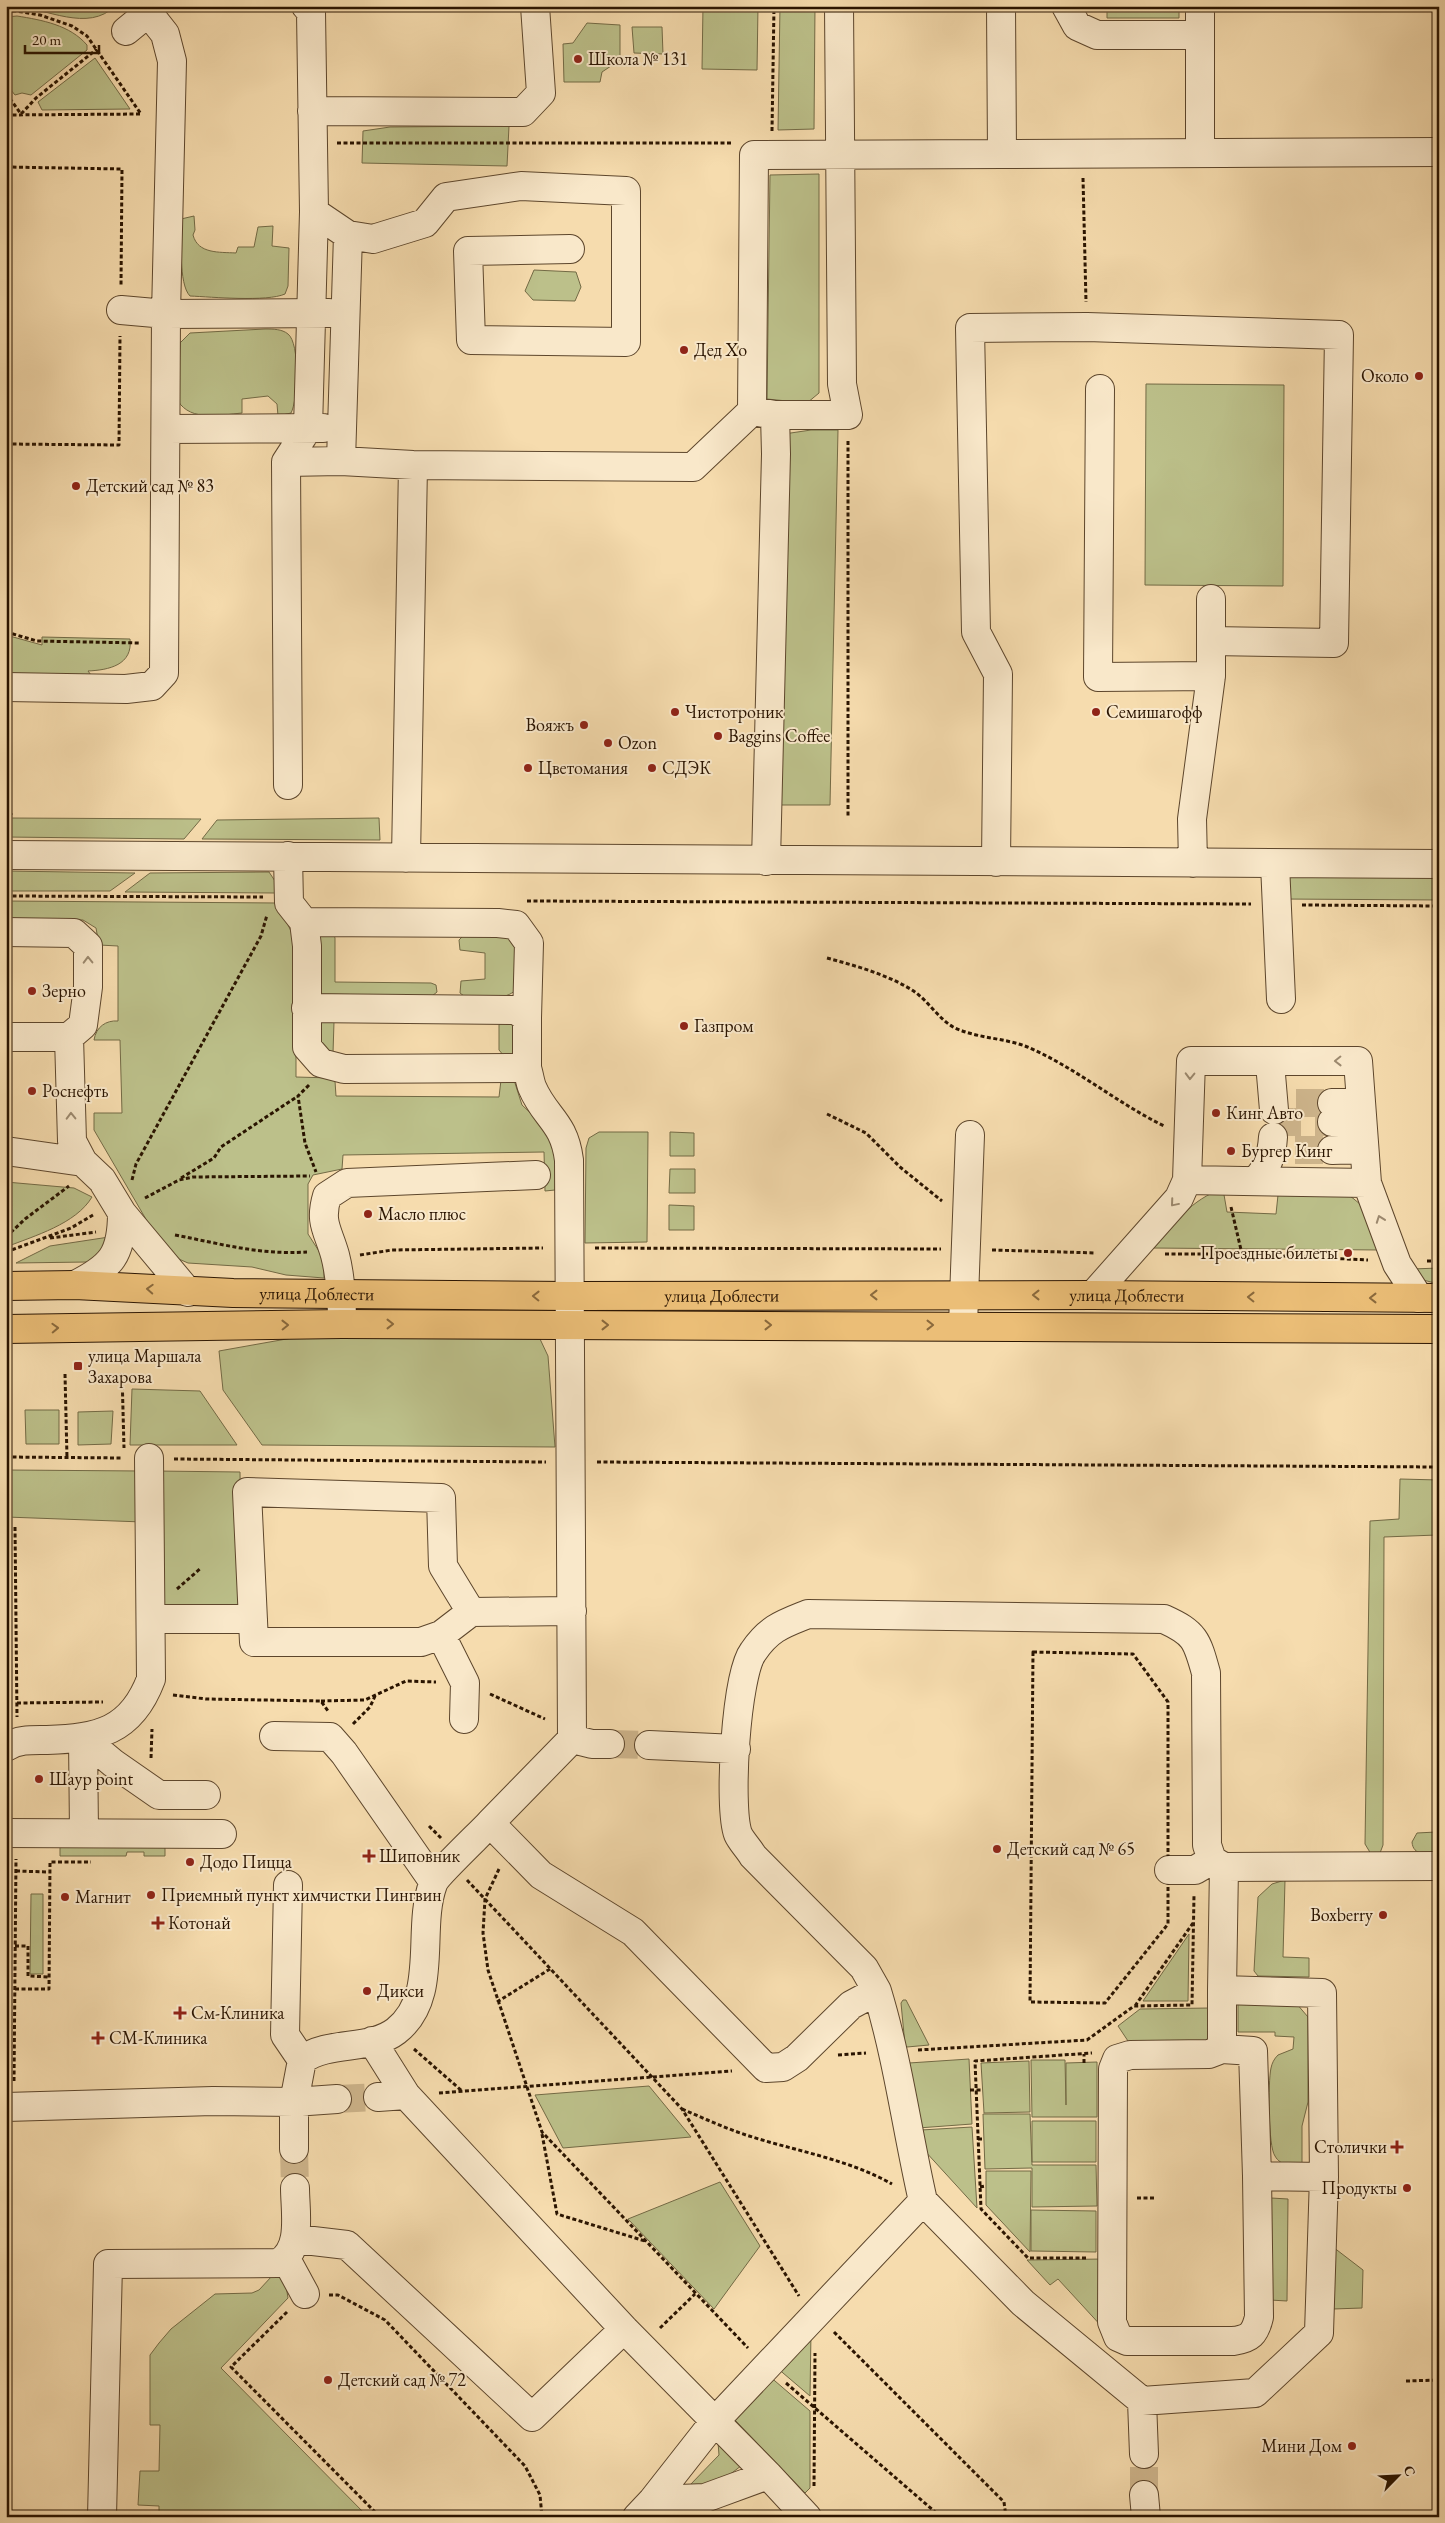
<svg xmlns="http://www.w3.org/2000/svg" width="1445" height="2523" font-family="'EB Garamond',serif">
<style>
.green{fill:#bcc08a;stroke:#736a45}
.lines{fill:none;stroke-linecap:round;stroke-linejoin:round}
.minor-tunnel{stroke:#cdb48b;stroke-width:28;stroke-dasharray:28 14;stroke-linecap:butt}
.minor-casing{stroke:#5d462c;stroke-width:30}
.major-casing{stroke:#2a1400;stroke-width:30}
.path{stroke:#2a1400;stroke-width:3;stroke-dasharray:4 2.5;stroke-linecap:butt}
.minor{stroke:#f9e8ca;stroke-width:28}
.major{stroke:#ebbe77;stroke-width:28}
.oneway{stroke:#9c896f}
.oneway2{stroke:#8a693c}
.poi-dot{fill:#8f2418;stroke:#f9e8ca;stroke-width:2}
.labels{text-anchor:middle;stroke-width:4;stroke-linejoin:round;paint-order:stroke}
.poi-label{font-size:18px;fill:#2a1400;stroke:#f9e8ca;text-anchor:start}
.street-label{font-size:18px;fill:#2a1400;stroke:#f9e8ca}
</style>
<rect width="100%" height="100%" fill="#f6dcae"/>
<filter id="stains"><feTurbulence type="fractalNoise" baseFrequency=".004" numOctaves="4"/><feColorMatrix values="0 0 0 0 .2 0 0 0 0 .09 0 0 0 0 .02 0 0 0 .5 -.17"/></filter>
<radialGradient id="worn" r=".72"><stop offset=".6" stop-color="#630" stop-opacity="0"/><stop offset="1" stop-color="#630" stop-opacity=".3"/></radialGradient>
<path class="green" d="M14,6H100L103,9L107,6H115C88,33 46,8 14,6Z
M703,6H758L757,70L702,69Z
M780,6H815L814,129L778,130Z
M1107,6H1185V8H1179V18H1107Z
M17,16C42,20 70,25 87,45V50L31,95L22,93L15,95L6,84V17Z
M587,23L620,25V60L602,72L600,82H564L563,44L573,43Z
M632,27H662L663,54L634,53Z
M95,58L130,109L42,110L38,102Z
M509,126L507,166L362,163L363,131L390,127Z
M819,174V393L807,403L767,399L770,175Z
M194,216L195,230L193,235C198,254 219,252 236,253L238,247H254L258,227L273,226L272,246L289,248L288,286L285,294C267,302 212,297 190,296C178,284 182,237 181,219Z
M534,270L576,272L581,287L575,301L533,300L525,291Z
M265,329C273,329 282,329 288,334C300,343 298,400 291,413L278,416L277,404L268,396L242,399V413C221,415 191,422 178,401L180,343L190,333Z
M1146,384L1284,385L1283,586L1145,585Z
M811,430H838L830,805H777L784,434Z
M6,635L42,645V637L130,639C133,665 109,670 88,671L94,679L6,678Z
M9,818L201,819L184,839L6,837V821Z
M379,818L380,840L202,839L217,820Z
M6,871L135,873L110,891H6Z
M269,872L275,881V893L125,892L150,873Z
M1289,876L1439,877V900L1282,899Z
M6,901L277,903L296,941V1077L332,1078L335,1081L336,1096L499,1097L501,1080H514L522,1105L539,1121L556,1149L555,1190L545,1191L544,1152L343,1155L342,1169L313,1175L308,1184V1234L324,1259V1278L286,1275L252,1267L188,1263L172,1256L161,1245L94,1130V1113H122L120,1040H94C96,1027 106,1020 118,1021V946L99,945L96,928L83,920L6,919Z
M320,935H334L335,938V982L431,983L436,985L437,992L432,996L322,994L320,993Z
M464,935H507L516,943V989C507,1002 479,996 464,996L460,993L461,981L485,979V953L460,950L459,940Z
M320,1020L334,1022L333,1053H321Z
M515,1021L514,1055L504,1056L499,1050V1025L500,1023Z
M599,1132H648L647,1242L585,1243L586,1148L589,1138Z
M670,1132L694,1133V1156H670Z
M670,1169H695V1193H669Z
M6,1182L74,1188L92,1197C76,1224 34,1236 6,1247Z
M1223,1189L1227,1212L1276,1214L1278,1195L1344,1191L1360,1204L1379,1250L1152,1248C1173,1225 1192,1198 1223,1189Z
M669,1205L694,1206V1230H669Z
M109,1237C106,1248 98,1259 87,1262L16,1263L50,1246Z
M1439,1268V1284L1423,1280L1412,1269Z
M292,1338L540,1339L548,1356L555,1447L262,1445L223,1390L219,1351Z
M132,1389L200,1391L237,1445H130Z
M25,1410H59V1444H26Z
M113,1411L111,1444L78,1445V1412Z
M8,1470L142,1471L143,1522L6,1517Z
M156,1471L240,1472L242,1613H159Z
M1400,1479L1439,1480V1855C1427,1854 1413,1856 1412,1842L1417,1833L1436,1832L1437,1535L1384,1537L1383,1845L1380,1853L1371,1854L1365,1844L1370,1521L1399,1519Z
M60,1842H165V1856H144V1852H127L126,1856H60Z
M1285,1880L1283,1957L1309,1958V1977L1258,1976L1254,1971L1258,1897L1272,1884Z
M31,1894H43V1974H30Z
M1189,1934L1188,2001H1143Z
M903,2000H906L929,2045L907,2047L905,2045L901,2003Z
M1238,2002L1296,2003L1308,2017V2102L1302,2126V2164C1292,2164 1281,2167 1275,2156C1268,2147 1268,2081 1271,2068C1272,2063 1274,2059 1278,2055L1293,2049L1294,2037L1275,2036V2032H1238Z
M1210,2008L1209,2046L1132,2047L1118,2026L1140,2009Z
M969,2059L972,2124L918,2128L909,2063Z
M1031,2060H1065L1066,2105V2063L1097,2062V2117H1032Z
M1029,2061L1030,2112L984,2113L981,2063Z
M649,2086L691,2137L563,2148L535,2095Z
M983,2114H1030L1032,2165H1096L1097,2206L1032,2207V2168L985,2169Z
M1032,2121H1096V2162H1032Z
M972,2127L977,2208L924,2150L921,2130Z
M986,2171H1031L1030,2252L986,2205Z
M720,2182L760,2246L714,2309L628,2219Z
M1271,2198L1288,2199L1287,2301L1270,2300Z
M1031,2210L1096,2211V2252L1031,2251Z
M1333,2247L1363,2270L1362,2308L1333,2309Z
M1104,2259V2329L1058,2279L1050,2285L1027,2260Z
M279,2275L285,2279L288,2298L221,2368L368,2517H159V2506L138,2505L140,2471H159L160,2425H150V2355L159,2343L171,2329L215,2294L252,2293L259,2290L272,2276Z
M811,2332L810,2396L776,2367Z
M768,2375L810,2411V2488L805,2493L735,2420Z
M718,2442L746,2462L715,2486L690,2485L719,2455Z"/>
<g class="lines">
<path class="minor-tunnel" d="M1296,1103H1332
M1273,1122H1332
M1295,1150H1332
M610,1744L649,1745
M337,2099L378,2097
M294,2149L295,2188
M1144,2495V2454"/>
<defs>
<path id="minor" d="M306,6L311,12L314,212L348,235L373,239L425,223L446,197L521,186L626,191V342L471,340L468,251L570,249
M839,6L842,384L848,415H775L752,411L754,155C837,154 920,154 1002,154L1439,152
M1001,6L1002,154
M1066,6L1077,26L1097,35H1200
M1200,6V153
M126,31L148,13
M312,111L523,112L541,93L535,6
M121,310L166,314L329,313
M1100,389L1098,677L1211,676
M167,429L323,428
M341,461L348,235
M286,462L308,428L314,212
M1211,599V641
M6,687L126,689L152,686L164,673L166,314L172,61L165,34L143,6
M288,785L286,462L341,461L413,465L693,467L752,411
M6,855L1439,864
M288,856L289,903L304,922L307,946V1047L321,1063L344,1069L527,1068C529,1074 530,1082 532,1087C545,1118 564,1121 569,1160L572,1739L490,1823L541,1875L633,1932L766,2068L783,2067L797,2058L851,2005L877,1991L864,1968L753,1856C749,1849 741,1841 738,1834C728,1807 736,1675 753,1652C769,1628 783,1624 808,1614L1164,1619C1195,1633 1197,1640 1206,1673L1207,1845L1212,1860L1224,1867L1439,1866
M406,858L413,465
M766,861L776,454L775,415
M996,862L998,674L976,632L970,328L1087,327L1339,335L1334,643L1211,641V676L1192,819L1193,863
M1275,864L1281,999
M304,922L498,923L516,925L529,943L527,1018
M6,932L74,933L88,946V987L83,1025L69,1037
M306,1008L516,1010L527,1018V1068
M6,1037H69L72,1141L83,1162L102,1180L122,1213L188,1292
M1270,1063L1274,1110
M1332,1103L1361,1102
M1332,1122L1362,1123
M1332,1150L1363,1149
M6,1151L83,1162
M1187,1180L1191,1061H1358L1367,1183L1397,1264L1419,1298
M1255,1181C1268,1169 1272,1154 1273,1137
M75,1285C111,1267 122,1255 122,1213
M1093,1295L1179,1198L1187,1180L1367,1183
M342,1324C342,1300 341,1278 335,1255C328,1230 319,1223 327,1196L347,1183L536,1175
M963,1325L970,1135
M471,1612L443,1566L441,1498L247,1492L254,1642H421L441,1635L471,1612L572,1611
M151,1619H253
M441,1635L465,1683L464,1719
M274,1736L330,1737L344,1753L433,1881
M83,1738L113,1763L159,1795H206
M83,1738L84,1833
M572,1739L592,1744H610
M649,1745L736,1749
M6,1747C19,1739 32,1740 47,1740C98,1738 131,1732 151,1679L149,1458
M6,1833L222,1834
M1169,1870H1195L1212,1860
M288,1885L285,2035L302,2060
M1222,1990V2049L1253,2051L1257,2176L1324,2177
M877,1991C898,2060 907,2131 923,2201
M372,2041L406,2095L624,2329L768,2475
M1222,2049L1209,2054L1130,2055L1117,2059L1113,2069L1112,2322L1118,2337L1127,2341H1233C1250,2339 1255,2334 1259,2317L1257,2176
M378,2097L406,2095
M6,2107L213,2101L294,2102L337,2099
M294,2149V2102L302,2060C329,2040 370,2051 396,2031C440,1997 416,1930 433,1884C436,1875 481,1833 490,1823
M296,2239L347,2245L532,2417L624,2329
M286,2259L305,2294
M1142,2401L1144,2454
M1144,2495L1146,2517
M653,2500L715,2421L923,2201L1023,2303L1142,2401L1255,2393L1319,2333L1324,2177L1322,1993L1222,1990L1224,1867
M102,2517L108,2264L278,2263C303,2250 295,2212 295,2188
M637,2517L653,2500L705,2498L768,2475L807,2517"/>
<g id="major">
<path id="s1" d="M6,1286L75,1285L233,1293L569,1296L1093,1295L1439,1298"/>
<path d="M6,1329L342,1324L1439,1329"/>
</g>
</defs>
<use href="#minor" class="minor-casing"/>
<use href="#major" class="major-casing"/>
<path class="path" d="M6,12L16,11L40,15L72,26L87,36L141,114
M6,93L21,114L36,98L97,49
M6,115L141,114
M772,131L774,6
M337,143H731
M6,167L122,169L121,285
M1083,178L1086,302
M848,441V817
M6,444L119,445L120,336
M6,632L37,641L139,643
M6,819L12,813
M6,896L263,897
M527,901L1251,904
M1302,905L1439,906
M827,958C856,966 886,974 912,990C928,1000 939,1020 955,1028C977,1038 1003,1038 1025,1046C1072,1065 1117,1103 1164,1126
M309,1085L298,1096L305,1143L316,1172
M827,1114L866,1133L900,1167L942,1201
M181,1178L214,1158L221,1147L298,1096
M132,1180L136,1164L261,936L267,915
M145,1198L179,1180L193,1177L310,1176
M1231,1207L1242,1254
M175,1235C222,1244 259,1255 307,1252
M6,1237L25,1219L69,1186
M50,1238L96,1232
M595,1248L941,1249
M992,1250L1096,1253
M6,1252L71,1228L93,1215
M1165,1254H1242L1368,1260
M360,1255L392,1250L543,1248
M1427,1261H1439
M122,1373L124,1448
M65,1374L67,1458
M6,1457L123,1458
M174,1459L546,1462
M597,1462L1439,1467
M15,1527L17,1717
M177,1589L201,1568
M1033,1652L1133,1654L1168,1702V1924L1105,2003L1030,2002Z
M490,1694L545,1719
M173,1695L206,1699L321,1701L328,1711
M321,1701L365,1700L406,1681L436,1682
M17,1703L103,1702
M353,1724L370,1707L375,1696
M151,1758L152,1729
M429,1826L441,1838
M499,1869L485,1899L483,1933L488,1970L542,2132L748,2348
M16,1871L50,1872
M467,1880L682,2109L799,2296
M15,1946H28V1976L49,1977
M15,1989H49L50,1862H91
M497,2002L550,1969
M1135,2006L1193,1923
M414,2049L462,2091
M918,2050L1087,2040L1134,2006L1192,2005L1194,1895
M838,2055L866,2053
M1084,2063V2054
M14,2081L16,1859
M970,2090H983
M439,2093L732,2071
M682,2109C703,2118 725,2128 746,2135C795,2151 848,2159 892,2184
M542,2134L557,2214L645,2241
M978,2139H984
M980,2187L986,2186
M1137,2198H1156
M1086,2258H1028L981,2209L975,2061L1092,2053
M329,2295H338L385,2320L525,2466L540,2495L542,2517
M287,2312L231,2367L380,2517
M660,2328L695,2294
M834,2332L1004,2502L1006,2517
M1406,2381L1439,2380
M786,2383L941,2517
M814,2486L815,2353"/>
<use href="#minor" class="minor"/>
<use href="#major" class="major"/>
</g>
<defs><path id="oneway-chevron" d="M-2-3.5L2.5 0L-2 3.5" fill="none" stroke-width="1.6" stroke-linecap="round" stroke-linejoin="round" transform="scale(1.25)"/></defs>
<g class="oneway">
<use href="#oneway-chevron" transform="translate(88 960) rotate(-91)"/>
<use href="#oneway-chevron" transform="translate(1338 1061) rotate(179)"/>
<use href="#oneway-chevron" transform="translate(1190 1076) rotate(91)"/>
<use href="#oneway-chevron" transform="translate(71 1116) rotate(-91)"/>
<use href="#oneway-chevron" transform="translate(1174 1203) rotate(130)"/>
<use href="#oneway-chevron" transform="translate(1380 1219) rotate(-110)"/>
</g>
<g class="oneway2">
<use href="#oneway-chevron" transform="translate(150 1289) rotate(-177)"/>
<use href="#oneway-chevron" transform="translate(874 1295) rotate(180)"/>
<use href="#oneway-chevron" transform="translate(1036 1295) rotate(-180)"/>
<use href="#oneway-chevron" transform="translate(536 1296) rotate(-179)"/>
<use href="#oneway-chevron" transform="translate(1251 1297) rotate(-179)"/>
<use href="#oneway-chevron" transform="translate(1373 1298) rotate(-180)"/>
<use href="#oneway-chevron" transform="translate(390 1324)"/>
<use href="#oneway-chevron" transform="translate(285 1325) rotate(-1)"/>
<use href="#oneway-chevron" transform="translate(605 1325)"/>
<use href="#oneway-chevron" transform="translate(768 1325)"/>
<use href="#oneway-chevron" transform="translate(930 1325)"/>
<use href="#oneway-chevron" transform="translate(55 1328) rotate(-2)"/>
</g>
<g class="poi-dot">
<circle cx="578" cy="59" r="5"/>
<circle cx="684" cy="350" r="5"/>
<circle cx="1419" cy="376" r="5"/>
<circle cx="76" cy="486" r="5"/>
<circle cx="675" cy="712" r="5"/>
<circle cx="1096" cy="712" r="5"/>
<circle cx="584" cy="725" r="5"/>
<circle cx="718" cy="736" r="5"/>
<circle cx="608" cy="743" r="5"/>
<circle cx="528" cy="768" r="5"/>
<circle cx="652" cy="768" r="5"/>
<circle cx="32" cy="991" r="5"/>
<circle cx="684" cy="1026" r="5"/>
<circle cx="32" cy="1091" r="5"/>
<circle cx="1216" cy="1113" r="5"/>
<circle cx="1231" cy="1151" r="5"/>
<circle cx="368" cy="1214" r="5"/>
<circle cx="1348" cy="1253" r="5"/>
<rect x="73" y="1361" width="10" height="10" rx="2.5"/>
<circle cx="39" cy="1779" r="5"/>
<circle cx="997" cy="1849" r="5"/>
<path d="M366.5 1848.5h5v5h5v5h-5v5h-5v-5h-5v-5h5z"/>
<circle cx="190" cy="1862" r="5"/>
<circle cx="151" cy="1895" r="5"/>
<circle cx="65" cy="1897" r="5"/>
<circle cx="1383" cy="1915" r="5"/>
<path d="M155.5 1915.5h5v5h5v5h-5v5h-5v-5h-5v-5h5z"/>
<circle cx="367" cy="1991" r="5"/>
<path d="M177.5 2005.5h5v5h5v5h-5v5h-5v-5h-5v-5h5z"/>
<path d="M95.5 2030.5h5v5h5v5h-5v5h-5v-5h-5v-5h5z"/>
<path d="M1394.5 2139.5h5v5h5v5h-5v5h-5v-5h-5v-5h5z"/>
<circle cx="1407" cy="2188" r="5"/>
<circle cx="328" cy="2380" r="5"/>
<circle cx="1352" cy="2446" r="5"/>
</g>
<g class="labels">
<g class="poi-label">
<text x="588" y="65">Школа № 131</text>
<text x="694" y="356">Дед Хо</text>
<text x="1409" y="382" text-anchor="end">Около</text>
<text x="86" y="492">Детский сад № 83</text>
<text x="685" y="718">Чистотроник</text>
<text x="1106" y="718">Семишагофф</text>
<text x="574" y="731" text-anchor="end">Вояжъ</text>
<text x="728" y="742">Baggins Coffee</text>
<text x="618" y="749">Ozon</text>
<text x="538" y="774">Цветомания</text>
<text x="662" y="774">СДЭК</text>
<text x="42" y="997">Зерно</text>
<text x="694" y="1032">Газпром</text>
<text x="42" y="1097">Роснефть</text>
<text x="1226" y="1119">Кинг Авто</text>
<text x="1241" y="1157">Бургер Кинг</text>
<text x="378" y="1220">Масло плюс</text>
<text x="1338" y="1259" text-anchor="end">Проездные билеты</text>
<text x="88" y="1362">улица Маршала<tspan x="88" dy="21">Захарова</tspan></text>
<text x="49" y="1785">Шаур point</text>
<text x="1007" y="1855">Детский сад № 65</text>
<text x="379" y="1862">Шиповник</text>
<text x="200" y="1868">Додо Пицца</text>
<text x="161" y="1901">Приемный пункт химчистки Пингвин</text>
<text x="75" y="1903">Магнит</text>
<text x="1373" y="1921" text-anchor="end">Boxberry</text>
<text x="168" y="1929">Котонай</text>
<text x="377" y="1997">Дикси</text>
<text x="191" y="2019">См-Клиника</text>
<text x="109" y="2044">СМ-Клиника</text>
<text x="1387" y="2153" text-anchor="end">Столички</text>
<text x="1397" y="2194" text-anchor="end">Продукты</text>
<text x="338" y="2386">Детский сад № 72</text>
<text x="1342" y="2452" text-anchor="end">Мини Дом</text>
</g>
<g class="street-label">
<text dy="6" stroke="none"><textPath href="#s1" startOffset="311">улица Доблести</textPath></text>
<text dy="6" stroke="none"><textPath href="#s1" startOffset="716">улица Доблести</textPath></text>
<text dy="6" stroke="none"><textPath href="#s1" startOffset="1121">улица Доблести</textPath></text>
</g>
</g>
<rect width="1445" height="2523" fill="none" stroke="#f6dcae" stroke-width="25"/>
<rect x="8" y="8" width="1430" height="2508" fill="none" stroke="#2a1400" stroke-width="2.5"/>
<rect x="12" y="12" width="1420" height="2498" fill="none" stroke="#2a1400"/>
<g transform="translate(1398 2476) rotate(66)" stroke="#f9e8ca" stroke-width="4" paint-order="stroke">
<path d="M0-4L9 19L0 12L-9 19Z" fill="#2a1400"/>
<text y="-8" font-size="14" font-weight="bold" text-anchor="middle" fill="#2a1400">С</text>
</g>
<path d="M25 45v8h74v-8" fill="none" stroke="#2a1400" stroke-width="2.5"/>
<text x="32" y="45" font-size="15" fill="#2a1400" stroke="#f9e8ca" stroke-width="4" paint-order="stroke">20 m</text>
<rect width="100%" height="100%" filter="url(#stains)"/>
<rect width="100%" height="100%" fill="url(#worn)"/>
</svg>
